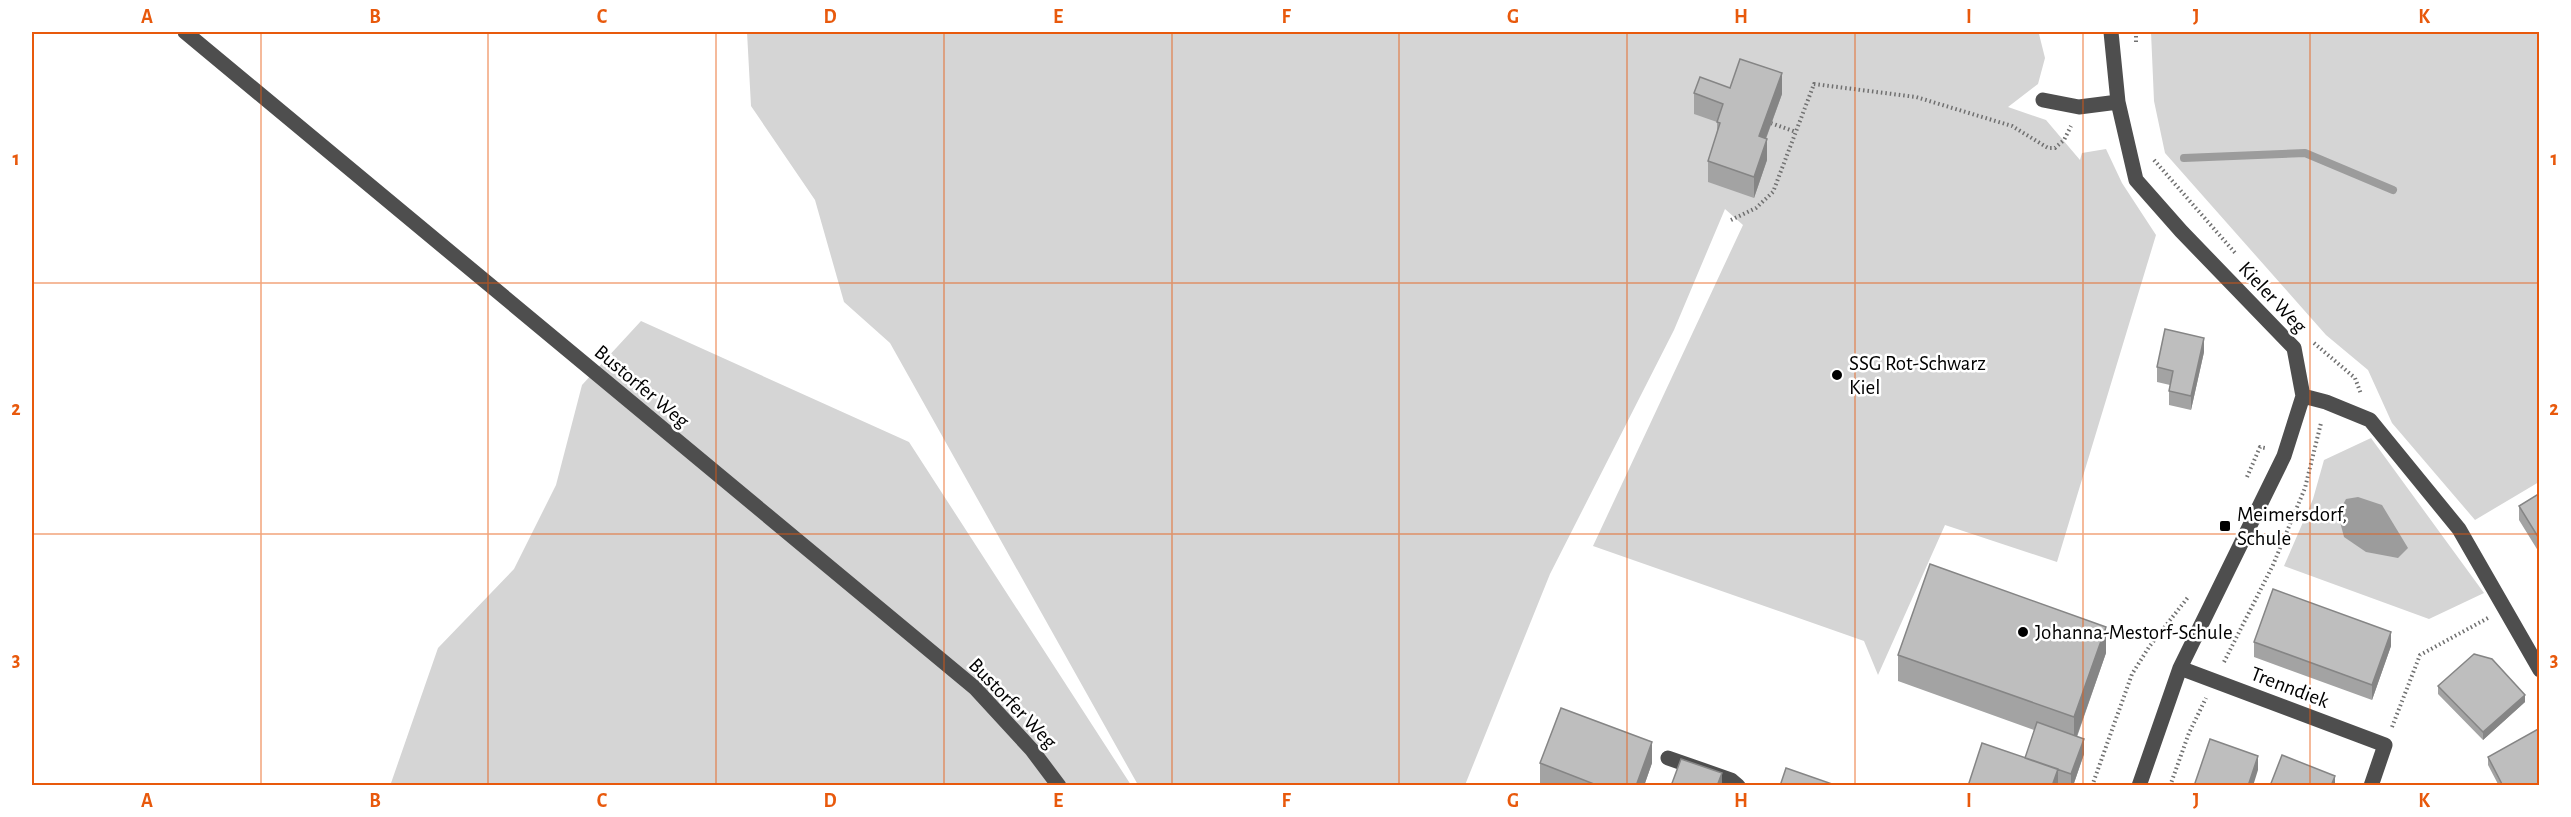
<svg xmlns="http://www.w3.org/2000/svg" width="2571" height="817" font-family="'Alegreya Sans',sans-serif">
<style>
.green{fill:#d5d5d5}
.water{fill:#9c9c9c}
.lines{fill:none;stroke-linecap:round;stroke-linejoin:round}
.stream{stroke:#9c9c9c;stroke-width:8}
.path{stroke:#707070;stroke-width:4;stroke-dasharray:1.5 3;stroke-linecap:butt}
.minor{stroke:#4e4e4e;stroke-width:15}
.wall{fill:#a3a3a3}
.shaded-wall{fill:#858585}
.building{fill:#bebebe;stroke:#858585;stroke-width:1.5}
.grid{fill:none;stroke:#e8590c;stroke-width:1.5;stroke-opacity:0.55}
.poi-dot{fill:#000;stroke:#fff;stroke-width:2}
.labels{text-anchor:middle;stroke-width:5;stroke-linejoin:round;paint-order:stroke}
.street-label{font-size:21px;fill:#000;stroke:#fff}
.poi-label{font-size:21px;fill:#000;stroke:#fff;text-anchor:start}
.neatline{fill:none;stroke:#e8590c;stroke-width:2}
.grid-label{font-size:20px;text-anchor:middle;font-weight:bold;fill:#e8590c}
</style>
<rect width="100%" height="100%" fill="#fff"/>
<path class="green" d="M747,32H2041L2039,34L2045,58L2038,84L2008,107L2046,120L2080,160L2082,153L2106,149L2122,183L2156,235L2057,562L1945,525L1878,675L1864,641L1593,546L1743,225L1725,209L1674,330L1550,574L1465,785H1138L890,343L844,302L815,200L751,106Z
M2151,32H2539V482L2475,520L2392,423L2368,370L2326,335L2165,153L2154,101Z
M641,321L909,442L1131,785L390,786L438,648L514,569L556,485L582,385Z
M2371,438L2484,593L2429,619L2284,566L2313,499L2324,460Z"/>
<path class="water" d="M2358,497L2382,505L2408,548L2398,558L2366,552L2344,537L2338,514L2346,499Z"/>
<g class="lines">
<path class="stream" d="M2184,158L2305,153L2393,190"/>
<path class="path" d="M2136,42V32
M1771,123L1796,132
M2154,160L2236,254
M1731,220L1756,208L1773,192L1814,84L1916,97L2012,126L2048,148H2055L2064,140L2071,126
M2314,343L2355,378L2361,394
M2247,477L2260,447L2265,448
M2224,662L2273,565L2305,488L2321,423
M2392,727L2420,655L2488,618
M2092,786L2132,674L2149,647L2189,596
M2170,786L2189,733L2206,698"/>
<path class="minor" d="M185,32L975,688L1032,750L1059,786
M2111,32L2118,102L2136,180L2181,231L2294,348L2303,396L2284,456L2180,668L2139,786
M2043,100L2079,107L2118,102
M2303,396L2326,402L2370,420L2459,529L2540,670
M2180,668L2385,745L2371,786
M1668,758L1731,780L1738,786"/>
</g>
<path class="wall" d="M1730,88L1782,94L1766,139L1767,160L1754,198L1708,182V161L1717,134V122L1694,114V93Z
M2204,352L2191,410L2169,405V391L2170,385L2157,382V367Z
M2540,493V554L2519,520V506Z
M2254,642L2391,646L2372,700L2254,657Z
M2106,653L2077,737L2084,754L2073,786H2062L2058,784V786L2025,758L2034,730L1898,681V655Z
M2438,686L2525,702L2483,740L2438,694Z
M2488,757L2540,786H2499L2488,765Z
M1540,763H1652L1644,786H1545L1540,784Z"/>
<path class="shaded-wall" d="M1782,73V94L1759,157V136Z
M1767,139V160L1754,198V177Z
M2204,338V352L2191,410V396Z
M2106,627V653L2074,744V717Z
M2391,632V646L2372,700V685Z
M2525,695V702L2483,740V732Z
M2084,739V754L2073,786H2071V774Z
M1652,742V763L1644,786H1636Z
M2258,756V770L2253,786H2248Z
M2058,769V786H2052Z
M1722,773V786H1717Z
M2335,776V786H2331Z"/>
<path class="building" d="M1740,59L1782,73L1759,136L1767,139L1754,177L1708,161L1720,123L1717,122L1723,104L1694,93L1700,77L1730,88Z
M2165,329L2204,338L2191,396L2169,391L2173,371L2157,367Z
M2540,493V540L2519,506Z
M1930,564L2106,627L2074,717L1898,655Z
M2273,589L2391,632L2372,685L2254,642Z
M2474,654L2492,659L2525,695L2483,732L2438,686Z
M1561,708L1652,742L1636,786H1599L1540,763Z
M2037,722L2084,739L2071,774L2025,758Z
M2540,728V784L2538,786H2503L2488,757Z
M2210,739L2258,756L2248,786H2194Z
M1982,743L2058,769L2052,786H1968Z
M2282,755L2335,776L2331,786H2270Z
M1681,759L1722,773L1717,786H1671Z
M1786,768L1835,785V786H1780Z"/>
<path class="grid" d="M261,32V786M488,32V786M716,32V786M944,32V786M1172,32V786M1399,32V786M1627,32V786M1855,32V786M2083,32V786M2310,32V786M32,283H2540M32,534H2540"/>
<g class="poi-dot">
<circle cx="1837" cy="375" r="6"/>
<rect x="2219" y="520" width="12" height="12" rx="3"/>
<circle cx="2023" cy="632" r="6"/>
</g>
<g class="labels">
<g class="street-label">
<text transform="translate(2273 297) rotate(47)" y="7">Kieler Weg</text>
<text transform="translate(642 386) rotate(40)" y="7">Bustorfer Weg</text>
<text transform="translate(2290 687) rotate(21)" y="7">Trenndiek</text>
<text transform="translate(1013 703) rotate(46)" y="7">Bustorfer Weg</text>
</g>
<g class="poi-label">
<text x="1849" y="370">SSG Rot-Schwarz<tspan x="1849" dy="24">Kiel</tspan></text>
<text x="2237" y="521">Meimersdorf,<tspan x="2237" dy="24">Schule</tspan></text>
<text x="2035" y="639">Johanna-Mestorf-Schule</text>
</g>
</g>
<rect width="2571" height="817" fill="none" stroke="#ffffff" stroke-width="66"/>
<rect x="33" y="33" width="2505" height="751" class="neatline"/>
<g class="grid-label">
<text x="147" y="23">A</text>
<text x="375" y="23">B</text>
<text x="602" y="23">C</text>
<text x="830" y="23">D</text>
<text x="1058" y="23">E</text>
<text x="1286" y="23">F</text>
<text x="1513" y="23">G</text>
<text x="1741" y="23">H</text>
<text x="1969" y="23">I</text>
<text x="2196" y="23">J</text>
<text x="2424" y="23">K</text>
<text x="16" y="165">1</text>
<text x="2554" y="165">1</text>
<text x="16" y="415">2</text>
<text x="2554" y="415">2</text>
<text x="16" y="666">3</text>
<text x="2554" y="666">3</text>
<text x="147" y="807">A</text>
<text x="375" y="807">B</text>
<text x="602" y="807">C</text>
<text x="830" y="807">D</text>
<text x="1058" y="807">E</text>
<text x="1286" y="807">F</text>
<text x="1513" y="807">G</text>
<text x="1741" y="807">H</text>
<text x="1969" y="807">I</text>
<text x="2196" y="807">J</text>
<text x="2424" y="807">K</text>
</g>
</svg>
